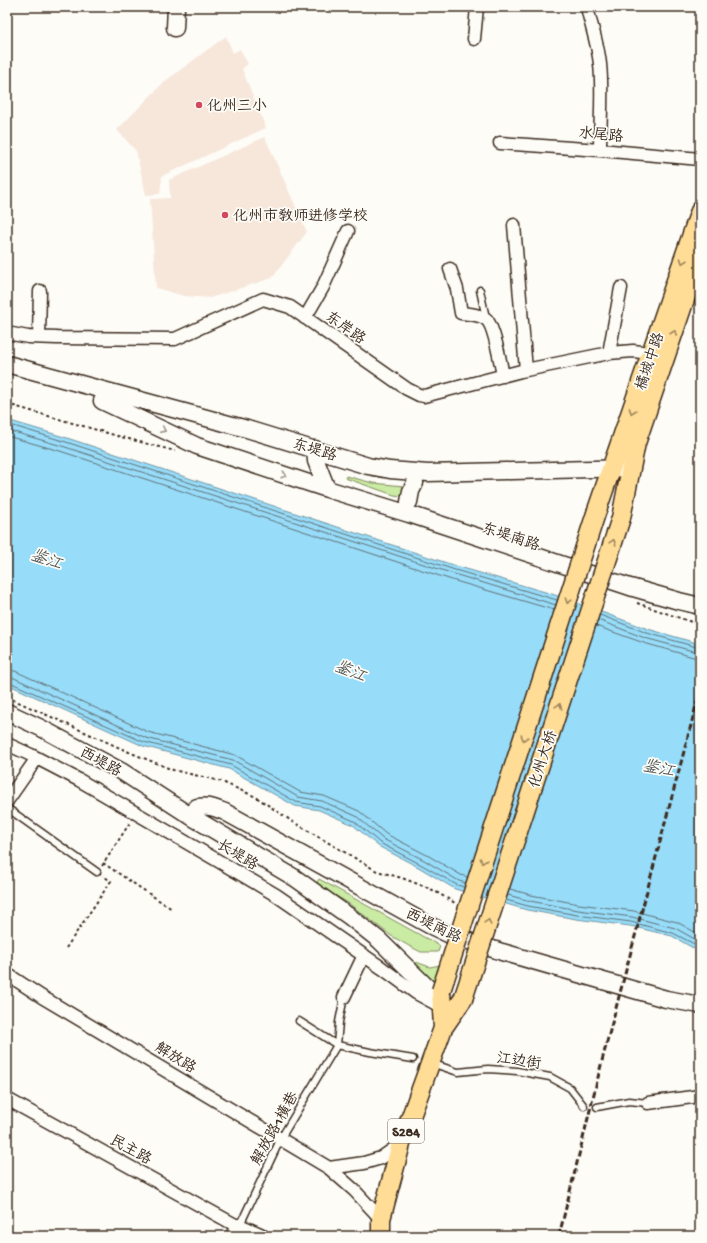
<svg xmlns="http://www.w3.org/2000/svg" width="707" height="1243" font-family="'Gochi Hand','LXGW WenKai TC',sans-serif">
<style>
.built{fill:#f7e7db}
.green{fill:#caeba3;stroke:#828a60}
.water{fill:#97dcf9;stroke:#7295a1}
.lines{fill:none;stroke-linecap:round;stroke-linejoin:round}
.shore{stroke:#607176;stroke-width:1}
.lane-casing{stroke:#3b2a1e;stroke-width:9}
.street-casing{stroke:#3b2a1e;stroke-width:15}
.secondary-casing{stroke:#3b2a1e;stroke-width:19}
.primary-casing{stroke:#3b2a1e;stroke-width:21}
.path{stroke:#3b2a1e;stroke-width:2;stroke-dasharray:3 3;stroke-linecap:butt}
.lane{stroke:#fdfcf7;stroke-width:6}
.street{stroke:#fdfcf7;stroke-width:12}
.secondary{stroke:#fdfcf7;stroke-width:16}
.primary{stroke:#ffdd96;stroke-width:18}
.rail{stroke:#3b2a1e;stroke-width:3;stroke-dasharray:6 3;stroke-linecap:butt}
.primary-bridge-casing{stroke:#3b2a1e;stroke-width:21;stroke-linecap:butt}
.primary-bridge{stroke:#ffdd96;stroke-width:18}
.oneway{stroke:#9d845a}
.oneway2{stroke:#9c938a}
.poi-dot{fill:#d1495b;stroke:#fdfcf7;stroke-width:1.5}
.labels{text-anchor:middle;stroke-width:3.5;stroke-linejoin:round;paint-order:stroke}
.shield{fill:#fdfcf7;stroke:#75695f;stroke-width:1}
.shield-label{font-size:14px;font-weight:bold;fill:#3b2a1e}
.poi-label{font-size:15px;fill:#3b2a1e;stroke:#fdfcf7;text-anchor:start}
.street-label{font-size:15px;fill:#3b2a1e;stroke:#fdfcf7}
.water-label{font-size:16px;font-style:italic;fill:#525655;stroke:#fdfcf7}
</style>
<rect width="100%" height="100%" fill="#fdfcf7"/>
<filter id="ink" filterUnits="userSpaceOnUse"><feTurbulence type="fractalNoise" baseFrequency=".025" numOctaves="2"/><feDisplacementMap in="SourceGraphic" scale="8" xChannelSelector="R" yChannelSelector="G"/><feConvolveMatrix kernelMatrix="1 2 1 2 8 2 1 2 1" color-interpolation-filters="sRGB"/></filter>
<g filter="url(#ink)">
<path class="built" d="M226,36L233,53L240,49L248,64L242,69L266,128L162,176L160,194L146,195L136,151L117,130L164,82Z
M265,137L307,232L272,278L210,298L184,296L156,288L150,199L170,198L169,180Z"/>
<path class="green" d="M346,476L373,483L404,486L402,496L394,495L345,478Z
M319,879L440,946L438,952H421L409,946L390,935L348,903L316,884Z
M416,962L430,967L440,965L434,983L414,964Z"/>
<path class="water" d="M7,420L64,437L456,566L552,594L648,629L700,644V952L672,936L630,926L576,919L527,910L455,889L420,868L378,846L353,825L319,810L295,806L229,769L143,746L7,684Z"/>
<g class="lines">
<path class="shore" d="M7,424L63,441L455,570L557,600
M7,430L62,446L454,574L556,605
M7,436L60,451L452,580L554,610
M600,615L647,633L700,648
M598,620L645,638L700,653
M596,626L644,643L700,659
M7,670L15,671L148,732L235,755L300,792L324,796L359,811L386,834L427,855L461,875L467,877
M7,676L12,677L146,738L233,760L298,797L322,801L356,816L383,839L424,860L459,881L466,883
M7,681L144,742L231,765L296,802L320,806L354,821L380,843L422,865L457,885L464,887
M510,889L531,895L579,904L634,911L677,922L700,935
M508,895L530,901L578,910L632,917L675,928L700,942
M506,900L528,906L577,915L631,922L673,933L700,947"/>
<defs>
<path id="lane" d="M480,290L486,318
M7,808L97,872
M299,1021L337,1045L370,1052L413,1059
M440,1066L458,1072L488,1069L517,1071L550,1077L570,1088L584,1106
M597,1107L629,1101L648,1103
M239,1227L281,1138L337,1045L339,1022L344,997"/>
<path id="street" d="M587,7C591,26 598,44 600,64C603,92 600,121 600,150
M474,39L477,7
M500,143L600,150L700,159
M514,225L526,370
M450,269L457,289L461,313C469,314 479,314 486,319C494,325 501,365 503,376
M305,318L323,287L348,231
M7,333L28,337L57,338L175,339L263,299L290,307L407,389L419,395L424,396L521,371L609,353L633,351L659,354
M39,337L40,291
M609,353L621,288
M7,744L31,755L79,780L215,859L276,895L382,968L416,993L440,1006
M7,801L37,758
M7,974L42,997L329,1168L354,1190L381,1219
M344,997L364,955
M7,1099L239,1227
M648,1103L700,1096
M329,1168L364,1163L381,1158L401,1144"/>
<path id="secondary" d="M175,28L176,7
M7,364L247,429L368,466L390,470L428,473L631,468
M102,401L197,446L327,489L409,514L630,587L679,601L700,606
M315,449L316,461L327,489
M409,502L411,491L415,483
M7,712L41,728L121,771L192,817L295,878L350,917L379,940L429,989L442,1008
M192,817L197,807C207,805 215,808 225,812L429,925L450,935L502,952L666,999L700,1005
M234,1236L239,1227L260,1236"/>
<path id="primary" d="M597,510L700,211
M621,518L636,443L700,255
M441,991L443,1028
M381,1236V1219L401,1144L443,1028L463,999"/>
</defs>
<use href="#lane" class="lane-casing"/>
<use href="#street" class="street-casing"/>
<use href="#secondary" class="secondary-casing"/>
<use href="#primary" class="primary-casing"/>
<path class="path" d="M7,404L121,437L175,451
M637,603L700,625
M7,697L129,752L173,770L220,781L256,797L293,822L377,871L402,878L431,889L455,903
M103,863L172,909
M102,866L131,821
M66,948L111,881L103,876"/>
<use href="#lane" class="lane"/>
<use href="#street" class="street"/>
<use href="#secondary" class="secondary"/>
<use href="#primary" class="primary"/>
<path class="rail" d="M559,1236L603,1057L700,691"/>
<defs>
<path id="primary-bridge" d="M441,991L597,510
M463,999L621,518"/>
</defs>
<use href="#primary-bridge" class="primary-bridge-casing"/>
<use href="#primary-bridge" class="primary-bridge"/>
</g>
<defs><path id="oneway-chevron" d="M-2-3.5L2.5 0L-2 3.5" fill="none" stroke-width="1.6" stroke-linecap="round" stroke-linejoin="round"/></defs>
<g class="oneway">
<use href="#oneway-chevron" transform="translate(683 261) rotate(109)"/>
<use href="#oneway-chevron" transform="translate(674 333) rotate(-71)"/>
<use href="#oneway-chevron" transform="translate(632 411) rotate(109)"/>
<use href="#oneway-chevron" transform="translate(613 542) rotate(-72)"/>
<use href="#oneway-chevron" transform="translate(568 601) rotate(108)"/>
<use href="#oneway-chevron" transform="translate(559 706) rotate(-72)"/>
<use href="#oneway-chevron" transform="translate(524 738) rotate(108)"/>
<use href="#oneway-chevron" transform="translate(483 861) rotate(108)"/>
<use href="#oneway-chevron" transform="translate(488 922) rotate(-72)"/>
</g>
<g class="oneway2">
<use href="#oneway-chevron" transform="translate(163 430) rotate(26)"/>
<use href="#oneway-chevron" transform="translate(284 475) rotate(18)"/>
</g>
</g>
<g class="poi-dot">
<circle cx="199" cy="105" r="4"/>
<circle cx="225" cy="215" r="4"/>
</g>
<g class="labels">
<rect class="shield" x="388" y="1119" width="36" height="24" rx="3"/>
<g class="shield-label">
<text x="406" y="1136">S284</text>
</g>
<g class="poi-label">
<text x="207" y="110">化州三小</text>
<text x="233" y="220">化州市教师进修学校</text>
</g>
<g class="street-label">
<text transform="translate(601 134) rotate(5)" y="5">水尾路</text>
<text transform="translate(346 327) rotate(35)" y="5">东岸路</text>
<text transform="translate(649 361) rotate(-71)" y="5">橘城中路</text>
<text transform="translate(315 449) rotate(17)" y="5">东堤路</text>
<text transform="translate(511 536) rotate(18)" y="5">东堤南路</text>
<text transform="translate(542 759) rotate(-72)" y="5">化州大桥</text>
<text transform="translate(101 761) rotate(29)" y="5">西堤路</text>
<text transform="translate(238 854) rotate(31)" y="5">长堤路</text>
<text transform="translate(434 925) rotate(26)" y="5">西堤南路</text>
<text transform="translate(176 1057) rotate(31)" y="5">解放路</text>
<text transform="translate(519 1060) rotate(8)" y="5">江边街</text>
<text transform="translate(274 1128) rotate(-61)" y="5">解放路1横巷</text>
<text transform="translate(131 1149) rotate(29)" y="5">民主路</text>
</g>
<g class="water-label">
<text transform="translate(47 558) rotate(19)" y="6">鉴江</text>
<text transform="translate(351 670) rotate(22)" y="6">鉴江</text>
<text transform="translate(659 767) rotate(11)" y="6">鉴江</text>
</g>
</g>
<rect width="707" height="1243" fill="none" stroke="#fdfcf7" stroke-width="24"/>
<rect x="12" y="12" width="683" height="1219" fill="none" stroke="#3b2a1e" stroke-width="1.5" filter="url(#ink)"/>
</svg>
